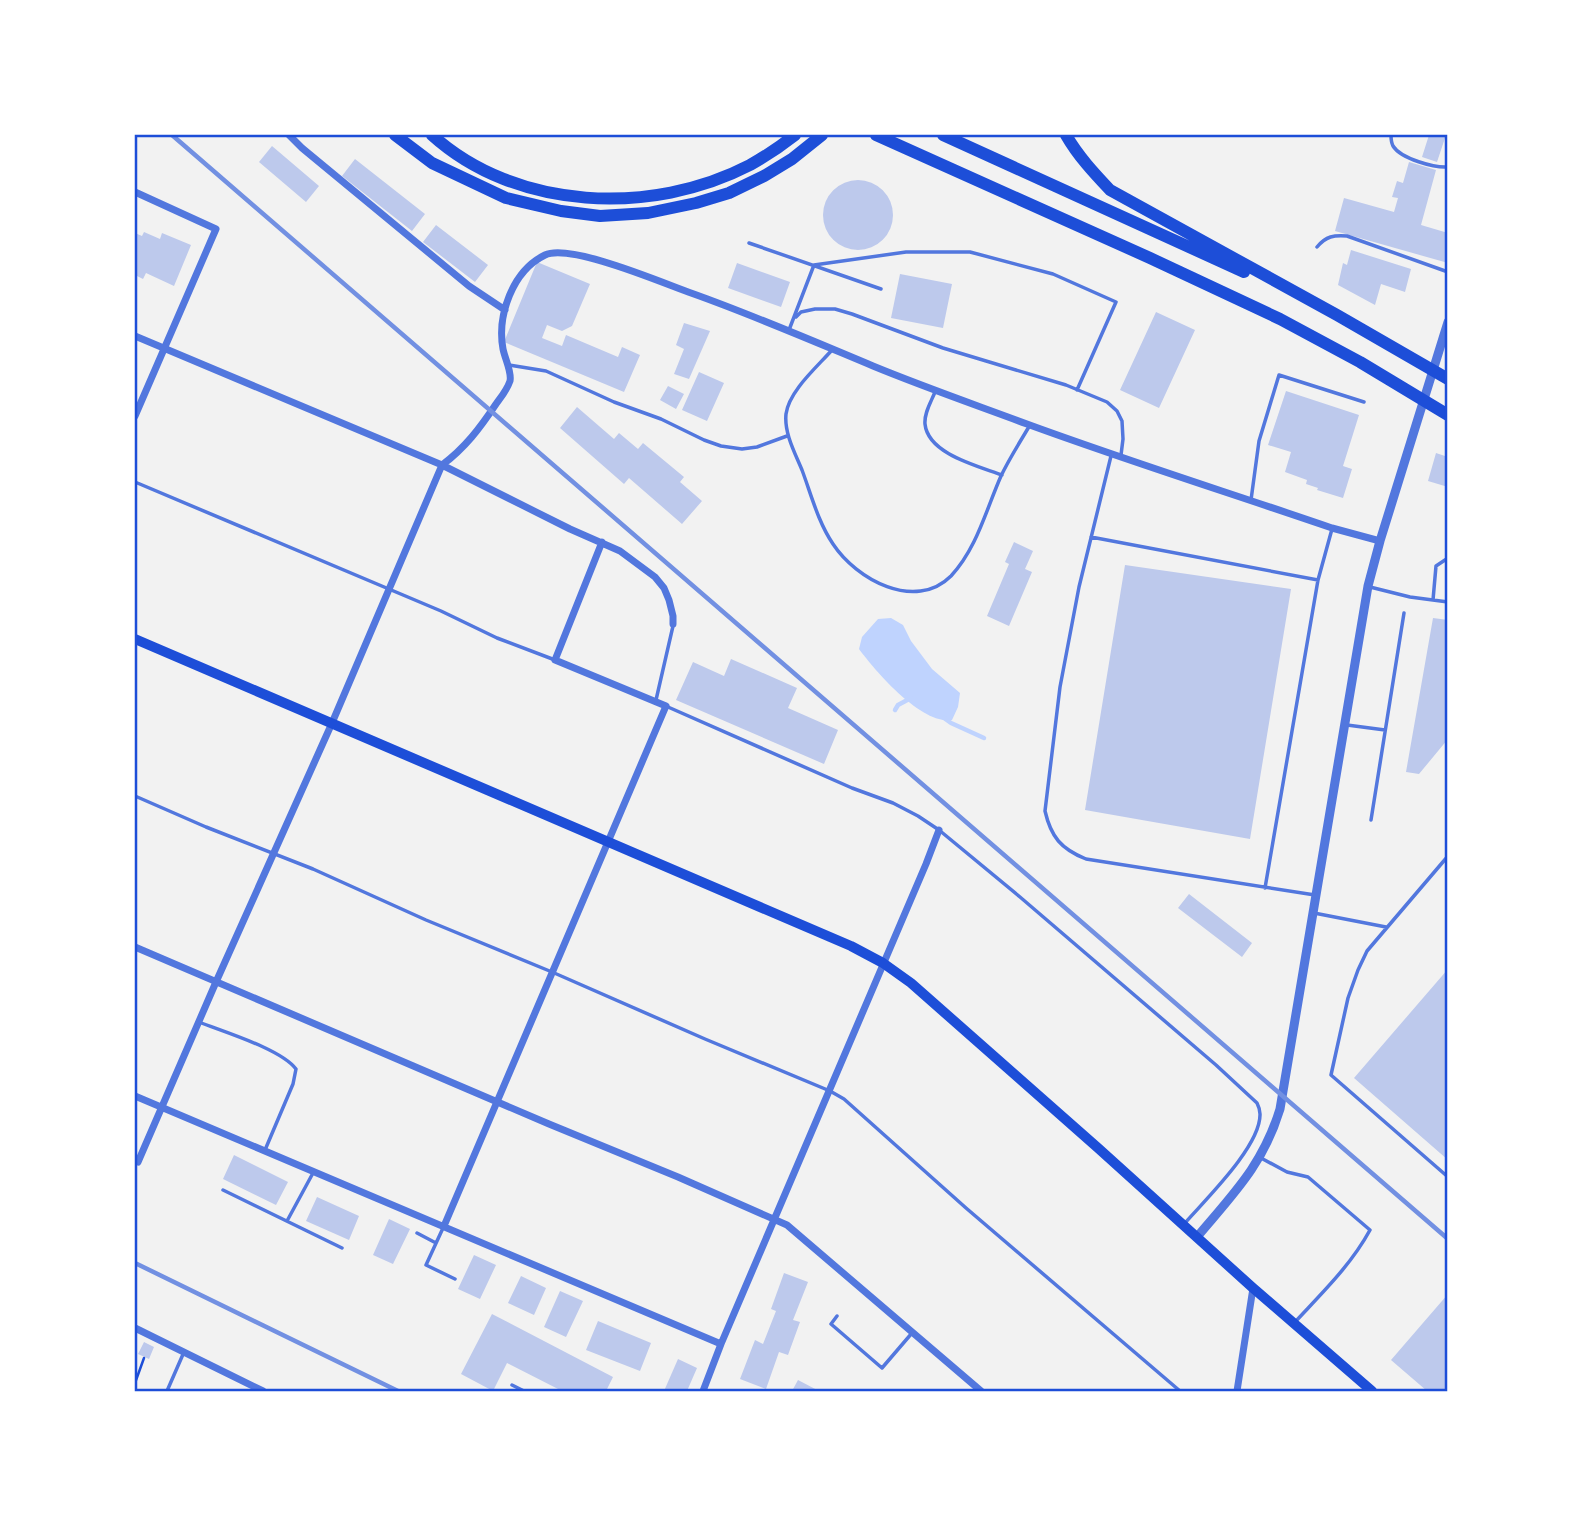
<svg xmlns="http://www.w3.org/2000/svg" width="1583" height="1526" font-family="'PT Sans',sans-serif">
<style>
.water{fill:#bfd3fe}
.lines{fill:none;stroke-linecap:round;stroke-linejoin:round}
.stream{stroke:#bfd3fe;stroke-width:4.5}
.building{fill:#bdc9ec}
.path{stroke:#1d4ed8;stroke-width:2.5}
.service{stroke:#5277de;stroke-width:3.5}
.minor{stroke:#5277de;stroke-width:7}
.tertiary{stroke:#5277de;stroke-width:9}
.secondary{stroke:#1d4ed8;stroke-width:10}
.motorway{stroke:#1d4ed8;stroke-width:12}
.rail{stroke:#7290e2;stroke-width:4.5}
.neatline{fill:none;stroke:#1d4ed8;stroke-width:2.5}
</style>
<rect width="100%" height="100%" fill="#f2f2f2"/>
<path class="water" d="M891,618L903,625L911,641L932,669L960,693L958,707L952,720C922,725 876,672 859,649L862,637L878,619Z"/>
<g class="lines">
<path class="stream" d="M895,710L898,705L911,698
M944,718L951,723L984,738"/>
</g>
<path class="building" d="M1429,135H1446L1437,162L1422,157Z
M272,146L319,186L306,202L259,162Z
M355,159L425,214L412,231L342,176Z
M1409,162L1436,170L1421,225L1448,233V263L1335,231L1344,198L1394,212L1398,198L1392,197L1397,181L1403,183Z
M823 215a35 35 0 1 1 70 0a35 35 0 1 1-70 0Z
M436,225L488,265L475,282L423,242Z
M144,232L160,239L162,233L191,245L174,286L146,273L143,279L135,275V233L142,236Z
M1351,250L1411,269L1405,292L1381,284L1375,305L1338,285L1343,263L1347,265Z
M537,262L590,284L572,326L562,331L547,325L542,338L562,346L566,335L618,357L622,347L640,355L624,392L504,342Z
M737,263L790,282L781,307L728,288Z
M900,274L952,284L943,328L891,318Z
M1156,312L1195,330L1159,408L1120,390Z
M684,323L710,331L689,379L674,374L684,349L676,345Z
M699,372L724,383L707,421L682,410Z
M668,386L684,394L676,409L660,400Z
M1286,391L1359,415L1343,466L1352,469L1343,498L1317,490L1318,488L1306,484L1307,480L1285,472L1291,452L1268,445Z
M577,407L614,439L619,433L638,449L643,443L684,477L680,482L702,501L682,524L629,478L624,484L560,428Z
M1436,453L1448,457V487L1428,481Z
M1014,542L1033,551L1025,569L1032,572L1009,626L987,616L1009,564L1005,562Z
M1125,565L1291,589L1250,839L1085,810Z
M1433,618L1448,620V739L1419,774L1406,772Z
M731,659L797,688L788,708L838,730L824,764L676,700L693,662L724,676Z
M1189,894L1252,943L1242,957L1178,908Z
M1448,969V1160L1354,1078Z
M234,1155L288,1182L276,1205L223,1179Z
M317,1197L359,1216L349,1240L306,1221Z
M389,1219L410,1229L393,1264L373,1255Z
M474,1255L496,1265L480,1299L458,1289Z
M784,1273L808,1282L793,1320L800,1322L788,1355L779,1352L766,1389L740,1379L755,1340L763,1344L776,1311L771,1309Z
M521,1276L546,1288L534,1315L508,1303Z
M560,1291L583,1301L566,1337L544,1327Z
M1448,1294V1391H1427L1391,1360Z
M492,1314L613,1377L606,1391H562L507,1363L493,1391L461,1374Z
M598,1321L651,1343L640,1371L586,1350Z
M144,1342L154,1347L149,1359L138,1354Z
M678,1359L697,1368L687,1391H664Z
M798,1380L819,1391H792Z"/>
<g class="lines">
<path class="path" d="M135,1383L144,1358"/>
<path class="service" d="M1391,135C1391,139 1391,142 1393,146C1401,159 1435,168 1448,167
M749,243L881,289
M1317,247C1326,236 1334,235 1347,236L1448,272
M796,317L801,312L815,309H835L852,314L943,348L1066,385L1107,402L1117,411L1122,421L1123,439L1121,455
M789,330L814,265L906,252H970L1053,274L1116,302L1077,390
M832,350C817,367 789,391 786,414C784,433 795,453 802,470C811,494 818,522 833,544C856,579 915,612 951,576C977,548 986,510 1001,476C1009,459 1020,442 1030,425
M509,365L546,371L614,402L661,419L704,440L721,446L742,449L757,447L787,436
M935,392C931,402 924,413 925,424C928,454 978,466 1002,475
M1111,456L1079,587L1060,687L1045,811C1051,837 1061,849 1086,859L1315,895
M135,482L441,611L497,638L555,660
M1251,500L1259,441L1279,375L1364,402
M1091,537L1318,580
M1370,587L1410,597L1448,602
M1433,600L1436,566L1448,558
M656,700L673,626
M668,707L852,788L893,803L918,816L939,830L1020,897L1216,1065L1257,1103C1259,1107 1260,1110 1260,1114C1261,1146 1205,1200 1185,1223
M1347,725L1385,730
M135,796L206,827L313,869L426,920L552,972L705,1039L830,1091L844,1099L966,1208L1180,1391
M1371,820L1404,613
M1448,856L1367,951L1358,970L1348,998L1331,1075L1448,1177
M1265,888L1318,580L1332,529
M1314,913L1386,927
M199,1022C224,1032 281,1049 296,1069L293,1084L265,1150
M1261,1158L1287,1172L1308,1177L1370,1230C1351,1265 1322,1293 1295,1322
M223,1190L342,1248
M287,1221L313,1173
M443,1228L426,1265L455,1279
M417,1233L436,1243
M837,1316L831,1324L882,1368L912,1333
M512,1385L524,1391
M167,1391L184,1352"/>
<path class="minor" d="M289,135L302,148L469,286L505,310
M135,192L216,229L135,416
M135,336L442,465L570,529L620,551L655,577L664,588L669,600L673,616V624
M135,947L549,1124L678,1177L787,1225L981,1391
M135,1096L721,1344
M138,1162L216,982L332,723L442,465C465,448 480,428 496,404C501,397 507,390 510,381C512,372 505,359 503,349C497,316 512,271 545,255C570,243 663,283 691,293C753,315 813,341 873,366C924,387 976,405 1027,424C1128,461 1230,493 1332,528L1380,541
M444,1226L666,706L555,660L602,542
M135,1328L263,1391
M703,1391L721,1344L926,864L939,830
M1237,1391L1253,1288"/>
<path class="tertiary" d="M1197,1237C1233,1194 1263,1165 1280,1109L1368,586L1380,541L1448,322"/>
<path class="secondary" d="M135,639L851,946L883,963L911,983L1098,1148L1253,1288L1372,1391"/>
<path class="motorway" d="M395,135L432,163L506,198L561,211L600,216L648,213L696,203L729,193L764,176L792,159L822,135
M432,135C516,211 652,216 750,165C766,156 781,146 795,135
M876,135L1150,258L1280,319L1360,362L1448,415
M943,135L1244,272
M1066,135C1078,156 1094,173 1110,190L1337,315L1448,379"/>
<path class="rail" d="M172,135L1448,1239
M135,1263L398,1391"/>
</g>
<rect width="1583" height="1526" fill="none" stroke="#ffffff" stroke-width="273"/>
<rect x="136" y="136" width="1310" height="1254" class="neatline"/>
</svg>
